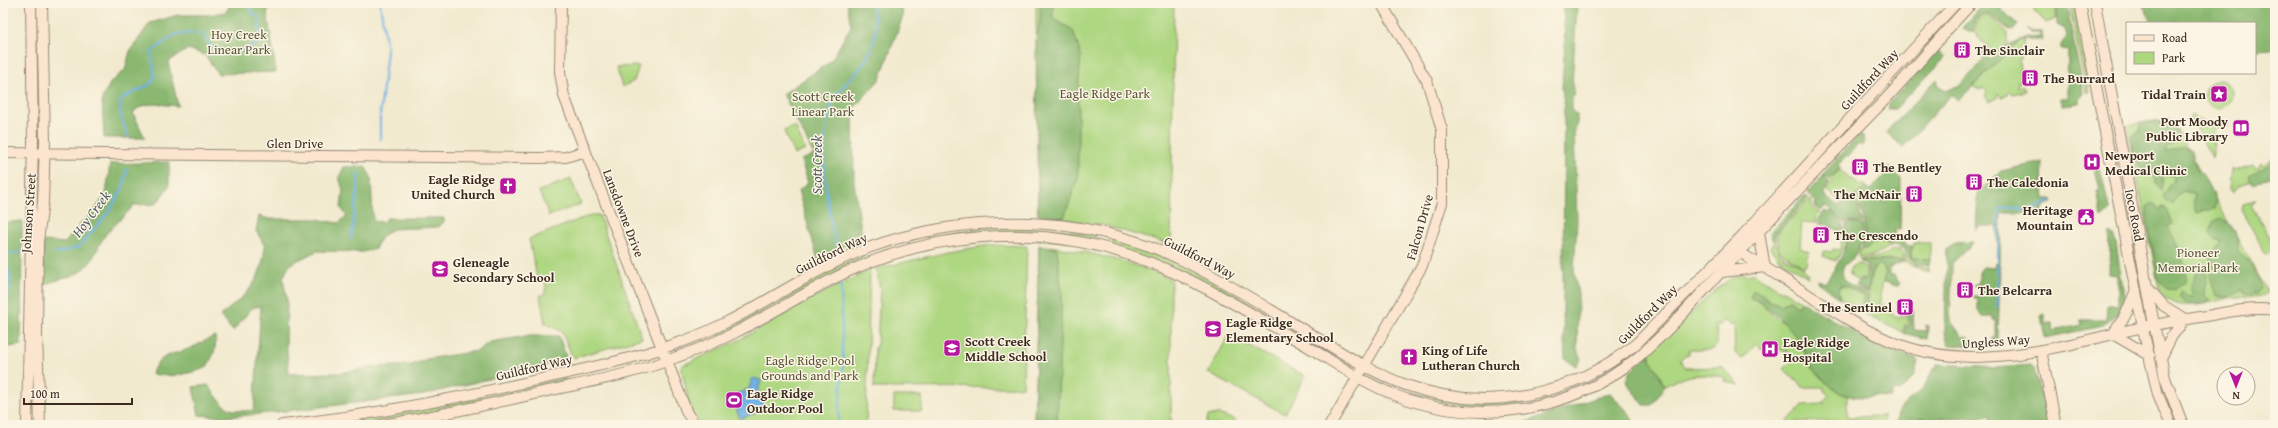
<svg xmlns="http://www.w3.org/2000/svg" width="2278" height="428" font-family="'Gentium Book Plus',serif">
<style>
.green{fill:#aed781;stroke:#748050}
.forest{fill:#8ab86f;stroke:#627146}
.water{fill:#71b1e5;stroke:#566e82}
.lines{fill:none;stroke-linecap:round;stroke-linejoin:round}
.stream{stroke:#71b1e5;stroke-width:2}
.secondary-casing{stroke:#968a76;stroke-width:12}
.secondary{stroke:#fbe5cf;stroke-width:10}
.labels{text-anchor:middle;stroke-width:3;stroke-linejoin:round;paint-order:stroke}
.park-label{font-size:13px;fill:#585537;stroke:#fcf5e5}
.poi-label{font-size:13px;font-weight:bold;fill:#3b2a1e;stroke:#fcf5e5;text-anchor:start}
.street-label{font-size:13px;fill:#3b2a1e;stroke:#fcf5e5}
.water-label{font-size:14px;font-style:italic;fill:#4e5964;stroke:#fcf5e5}
</style>
<rect width="100%" height="100%" fill="#fcf5e5"/>
<filter id="ink" filterUnits="userSpaceOnUse"><feTurbulence type="fractalNoise" baseFrequency=".025" numOctaves="2"/><feDisplacementMap in="SourceGraphic" scale="8" xChannelSelector="R" yChannelSelector="G"/><feConvolveMatrix kernelMatrix="1 2 1 2 8 2 1 2 1" color-interpolation-filters="sRGB"/></filter>
<filter id="wash" filterUnits="userSpaceOnUse"><feTurbulence type="fractalNoise" baseFrequency=".012" numOctaves="4" result="noise"/><feDisplacementMap in="SourceGraphic" scale="16" xChannelSelector="R" yChannelSelector="G"/><feGaussianBlur stdDeviation="0.9" result="paint"/><feColorMatrix in="noise" values="0 0 0 0 0 0 0 0 0 0 0 0 0 0 0 0 0 1.4 0 .05"/><feComposite in="paint" operator="in"/></filter>
<g filter="url(#wash)">
<rect width="100%" height="100%" fill="#f2eacf"/>
<path class="green" d="M1036,3H1174L1171,243H1164L1106,226L1038,215Z
M2040,3H2056V19L2046,23L2033,9Z
M2069,3H2073L2090,93H2087Z
M1984,16H1989L2008,33V43L1992,55L1987,50L1988,48L1977,36L1979,35L1974,31L1977,22Z
M2024,39L2023,48H2019V53H2021V59L2019,60L2021,81H2019L2018,87H2023L2025,91L2013,94L2009,90L2008,95L2001,97L1998,93L1997,98L1989,102L1985,95L1987,92L1983,88L1981,90L1973,87L2019,40Z
M639,66L634,81L622,87L616,67Z
M2204 94a14 14 0 1 1 28 0a14 14 0 1 1-28 0Z
M2192,114C2202,124 2214,126 2227,124L2228,126L2214,128L2213,143H2215L2212,158L2189,116Z
M2167,119L2173,123L2266,290V294C2257,301 2246,296 2235,297C2209,301 2176,318 2159,289L2127,125Z
M795,126L805,150L794,155L784,131Z
M2275,157V160L2268,166L2249,175L2251,180L2239,186L2233,193L2230,189L2232,169L2235,171L2252,165L2258,168L2261,162L2264,165Z
M1840,170L1851,180L1853,179L1861,186L1863,184L1865,186L1851,200L1848,197L1842,203L1827,190L1833,183L1829,179Z
M571,179L581,204L549,216L539,191Z
M1810,199L1812,202L1811,205L1820,213L1817,216V223L1802,222L1800,248L1810,252L1806,258L1808,260L1804,267L1779,251L1777,233Z
M2256,201L2251,205L2275,246V250L2266,254L2241,209L2242,204Z
M591,215H599L642,338L573,358L562,332L545,323L540,295H544L546,288L545,281L541,277L537,278L529,239Z
M1001,227L1064,230L1096,236L1095,241L926,238V236Z
M1112,240C1190,262 1257,307 1326,349L1111,245Z
M1878,240L1892,246L1872,256L1858,257L1862,248L1865,249Z
M1841,241L1846,242V244L1836,261L1823,256L1824,251L1832,252L1833,249L1840,250Z
M1773,243H1776C1777,260 1793,258 1803,268C1804,270 1806,272 1809,274L1808,277L1778,258L1770,248Z
M1914,243H1930V259H1912V246H1914Z
M990,245L1027,246L1023,387L874,388L875,346H877L880,288L875,269L948,252Z
M1039,245C1085,250 1128,261 1171,279V425H1034Z
M1896,249C1912,253 1905,265 1929,269V273L1905,261V256H1902L1904,260L1860,261V259L1879,257Z
M864,254L865,256L850,266L719,336L718,335L724,331L815,277Z
M1850 272a8 8 0 1 1 16 0a8 8 0 1 1-16 0Z
M1880,264L1886,274L1884,282L1881,283L1880,305H1885V309H1891L1894,316L1908,318L1909,323L1905,325L1902,332L1865,315C1871,301 1866,267 1880,264Z
M870,270L866,425H702L691,413L681,366L737,341L815,297Z
M1753,274L1802,302L1797,306L1790,300L1781,305L1770,301L1764,294L1750,297C1763,303 1769,312 1779,320C1782,322 1787,323 1790,326C1799,336 1802,350 1809,361C1816,376 1832,389 1847,396V417L1884,416L1883,425H1875L1874,420L1795,422V425H1784L1803,405L1824,404V401L1829,396L1824,391V387H1802L1784,369L1792,361L1788,357V351H1782L1777,347L1769,355L1756,344L1742,359L1735,353L1734,325H1730L1725,320L1720,325H1716L1717,344L1711,350H1689V354L1685,355L1680,360L1686,368L1722,367L1740,385L1725,382L1726,377C1700,374 1688,373 1665,386C1659,377 1658,367 1650,361V352L1715,290L1736,275Z
M1840,286H1846L1864,297L1862,313L1840,298L1838,290Z
M1229,335L1305,376L1285,414L1208,373Z
M565,378L566,381L553,385C481,402 398,425 324,425L447,405Z
M1408,393L1463,401L1527,399L1551,396C1505,415 1454,407 1407,395Z
M894,396H922V411H894Z
M1218,414L1235,420L1236,425H1206L1208,416Z"/>
<path class="forest" d="M231,3H273L267,12L276,72L218,74L205,55L188,49L168,62L178,106C163,105 143,100 133,113L145,138H104L102,98L111,82L125,70L130,51L150,23L178,15H208L226,12Z
M847,3H900L903,16L880,79L853,109L854,182L862,236L818,260L798,191L808,183L801,160L814,155L783,94L831,61L851,26Z
M1040,3H1053V19L1073,30L1081,56L1078,93V178L1064,218L1038,215L1036,41L1040,21Z
M1563,3H1577V6L1572,86L1575,94L1572,98V111L1577,115V123L1574,130L1577,220L1574,272L1578,295L1577,349L1581,360L1576,366L1565,359L1563,314L1564,104L1562,88L1565,40Z
M1985,3H2006L2001,9L2018,25L2013,31L2008,29L1988,14C1976,16 1975,22 1972,32L1962,28Z
M2057,3H2066L2084,94L2079,99V103L2063,105L2060,98H2067L2068,51L2061,50V45L2067,36L2065,29L2057,25Z
M2143,3H2275V49L2255,50V23H2154L2150,19Z
M2028,28L2032,32H2042L2043,40H2019L1959,100L1952,94L1903,147L1886,132L1937,79L1939,87L1946,91L1962,84L1984,59L1979,52L1982,48L1990,60C2007,44 2016,38 2040,37V33H2031L2027,29Z
M1937,51L1945,58L1895,109H1888L1890,102Z
M2167,121L2173,125L2179,137L2175,142L2166,147V151L2184,147L2192,150L2196,168L2203,175L2216,201L2215,209C2208,211 2203,209 2196,212L2193,201L2195,195L2184,191L2178,194L2172,205L2163,198L2164,194L2174,180L2173,176L2166,174L2163,177L2161,190L2156,184L2153,168L2148,165L2144,172L2141,171L2134,155L2132,136L2140,130L2141,124Z
M1860,134L1863,136L1864,144L1862,146L1859,144L1838,165L1841,168L1829,179L1823,174Z
M2275,160V174L2253,185L2248,175L2268,166Z
M169,162V186L156,204L134,205C125,216 115,224 106,234C96,247 95,262 81,271C68,280 54,279 42,286L44,241L65,243L79,225L92,214L106,194L110,164Z
M2043,162L2042,188H2044L2045,199H2052L2053,203L2043,206V216H2040V213H2001L1998,346L1949,345L1946,338L1945,331L1947,248L1955,243L1974,242L1952,263L1950,320L1963,338L1965,336L1977,345H1991L1993,338H1996V320H1993V316H1982L1978,311V299H1974V296H1981V287L1975,286V284L1979,283V272L1983,267L1994,268L1995,264L1998,263L1997,226H1979L1976,231L1978,193L2001,171Z
M365,166L371,177L373,221L383,222L387,218H444V222L439,227L393,229L381,237L375,249L363,252L317,251L290,264L283,278L287,300L286,341L289,374L339,373L374,367L412,365L427,359L477,351L490,342L527,336H559L567,360L423,395L260,414L226,417L199,415L193,387L208,385C224,406 226,414 254,410L261,306L252,308L233,331L220,316C248,293 261,284 265,246L256,231L259,216L269,219H316L338,223L347,216L341,208L343,190L339,177L344,167Z
M1888,166L1901,179L1900,229H1895L1894,236L1904,242V246H1912V258L1930,259L1929,266L1916,264L1903,248L1879,240L1865,249L1862,248C1867,231 1867,210 1851,200L1865,186L1870,190L1884,176L1881,173Z
M2100,168L2109,208V211L2102,218L2097,191L2100,190L2095,169Z
M1823,176L1830,183L1824,192L1828,199L1840,206L1849,200L1858,208L1863,223L1851,221L1844,223L1826,206L1821,211L1814,205L1816,203L1807,193Z
M1805,195L1808,198L1775,234L1776,241H1773L1770,233Z
M2153,203L2160,209L2164,207C2169,211 2172,219 2172,225L2166,226C2175,234 2190,271 2184,282C2182,285 2177,289 2175,291L2168,290L2158,279L2147,217V207Z
M1825,211L1829,213L1831,211L1842,223L1846,240L1841,239L1842,232L1836,231V228H1831V225L1819,224L1820,217Z
M2220,218C2234,224 2239,236 2237,251C2248,259 2260,275 2261,289L2257,294L2251,296L2244,292L2243,289C2233,294 2227,301 2216,295C2209,276 2204,260 2220,244V241L2214,239L2210,232L2213,222Z
M22,221L21,345L3,348V223Z
M1852,222L1863,225V239L1858,253L1843,267C1839,283 1854,286 1866,292L1868,299L1864,311L1860,309L1864,297C1859,291 1848,285 1840,286L1838,290L1840,298L1817,282L1818,280L1825,283C1837,264 1852,248 1845,225Z
M2110,233L2115,236L2124,296L2120,313L2102,326L2045,338L2041,316L2045,314V323H2052L2053,331L2082,325L2081,320H2106L2107,306H2118V275L2109,274Z
M1039,246L1057,248L1062,295L1057,425H1034Z
M1860,261H1905L1889,268V275H1894L1900,284L1898,286H1891V284L1884,282L1886,272L1879,264L1872,270L1868,292L1856,285L1857,282L1865,279L1868,273L1866,265Z
M2199,266L2203,267L2207,277L2205,296L2211,300L2204,304L2185,303L2179,297L2182,291L2188,296H2193L2190,287Z
M1756,290L1770,301L1781,305L1790,300L1797,306L1802,302L1880,347L1916,359L1918,362L1914,376L1901,391L1891,392V397C1877,395 1856,399 1845,395C1833,391 1814,372 1808,361C1805,355 1805,348 1801,344C1790,328 1769,304 1750,298L1752,292Z
M1908,309H1913L1914,330L1926,331V325L1928,326L1927,339L1903,333L1906,326H1909L1911,322L1907,316L1899,313H1908Z
M215,336C217,349 213,357 206,368C187,374 171,378 152,374C158,352 178,355 195,346C202,343 208,339 215,336Z
M1650,352V361C1658,367 1659,377 1665,386L1652,405H1644L1626,381L1630,372Z
M1937,364L1996,368L2031,365L2034,368L2048,425H1991V417L1910,419L1906,425H1897C1893,404 1918,398 1926,383C1930,376 1931,371 1937,364Z
M1610,393L1629,413L1635,425H1506H1518Z"/>
<path class="water" d="M752,378L761,380L758,392L765,409L740,419L731,396L749,389Z"/>
<g class="lines">
<path class="stream" d="M128,137L121,116L120,103L123,98L151,84L155,77L151,52L176,34L202,33C205,37 209,45 213,48C228,60 246,49 260,42L259,18L251,11L249,3
M380,140V115L387,50L380,3
M351,239L358,189V172
M836,245C827,207 817,141 832,104C836,93 844,85 852,77C874,55 881,33 871,3
M55,254L79,247L108,213L123,188L127,169
M1997,308L1999,211C2006,204 2018,210 2027,210C2035,210 2043,202 2051,201
M3,312L11,280L5,256L7,254L20,252
M838,425L843,366L841,285"/>
</g>
</g>
<g filter="url(#ink)">
<g class="lines">
<defs>
<path id="secondary" d="M561,3L560,72L564,96L672,374L687,413L695,425
M2080,3L2145,338L2158,395L2171,425
M2095,3L2152,314L2165,378L2183,425
M3,153L540,158L566,157L585,151
M1759,233L1765,267
M1736,248L1747,257C1794,283 1838,318 1888,340C1961,372 2040,352 2113,334C2144,326 2175,321 2206,316C2228,312 2252,307 2275,310
M1722,272L1765,267
M2149,289L2164,306L2185,319
M2113,334L2125,316L2136,290
M2113,334L2150,356
M2041,350L2056,425
M2162,356L2172,336L2185,319
M27,425L33,141L31,3
M40,425L37,335L38,241L43,202L45,141L42,3
M282,425C366,416 449,400 532,381C579,370 626,361 672,345C732,326 784,287 840,260C903,230 976,219 1045,224C1092,227 1142,240 1184,261C1232,285 1277,314 1322,341C1349,357 1376,374 1406,385C1486,414 1572,396 1637,343L1743,235L1956,3
M381,425C439,416 495,403 552,390C594,381 637,373 677,357C696,350 717,342 736,332C774,313 810,289 849,271C897,249 948,238 1000,236C1125,232 1204,287 1307,346C1335,363 1364,383 1395,395C1477,427 1570,413 1638,357C1673,328 1702,291 1734,258C1782,207 1830,156 1880,105C1912,72 1940,36 1972,3
M1330,425L1422,266L1442,203V130L1427,81L1381,3"/>
</defs>
<use href="#secondary" class="secondary-casing"/>
<use href="#secondary" class="secondary"/>
</g>
</g>
<defs>
<symbol id="building-square" viewBox="-11 -11 22 22"><rect x="-9" y="-9" width="18" height="18" rx="4" fill="#b5179e" stroke="#fcf5e5"/><path d="M-4-6H4V6H1V3H-1V6H-4ZM-2.5-4.3h1.7v1.8h-1.7ZM.8-4.3h1.7v1.8H.8ZM-2.5-1h1.7V.8h-1.7ZM.8-1h1.7V.8H.8Z" fill="#fff"/></symbol>
<symbol id="sight-square" viewBox="-11 -11 22 22"><rect x="-9" y="-9" width="18" height="18" rx="4" fill="#b5179e" stroke="#fcf5e5"/><path d="M0-6L1.8-2.2L6-1.7L2.9 1.2L3.7 5.4L0 3.3L-3.7 5.4L-2.9 1.2L-6-1.7L-1.8-2.2Z" fill="#fff"/></symbol>
<symbol id="library-square" viewBox="-11 -11 22 22"><rect x="-9" y="-9" width="18" height="18" rx="4" fill="#b5179e" stroke="#fcf5e5"/><path d="M-6-4Q-3-5.5-.7-3.5V5Q-3 3-6 4ZM6-4Q3-5.5 .7-3.5V5Q3 3 6 4Z" fill="#fff"/></symbol>
<symbol id="hospital-square" viewBox="-11 -11 22 22"><rect x="-9" y="-9" width="18" height="18" rx="4" fill="#b5179e" stroke="#fcf5e5"/><path d="M-5-5h3v3.5h4V-5h3V5h-3V1.5h-4V5h-3Z" fill="#fff"/></symbol>
<symbol id="church-square" viewBox="-11 -11 22 22"><rect x="-9" y="-9" width="18" height="18" rx="4" fill="#b5179e" stroke="#fcf5e5"/><path d="M-1.2-6h2.4v3.5h3.3v2.4h-3.3V6h-2.4V-.1h-3.3v-2.4h3.3Z" fill="#fff"/></symbol>
<symbol id="civic-square" viewBox="-11 -11 22 22"><rect x="-9" y="-9" width="18" height="18" rx="4" fill="#b5179e" stroke="#fcf5e5"/><path d="M-.6-6.5H3V-4.5H.6V-3L4-1V1h2V6H-6V1h2V-1L-.6-3ZM-1.2 2.5V6h2.4V2.5Z" fill="#fff"/></symbol>
<symbol id="school-square" viewBox="-11 -11 22 22"><rect x="-9" y="-9" width="18" height="18" rx="4" fill="#b5179e" stroke="#fcf5e5"/><path d="M0-5L7-2L0 1L-7-2ZM-4 1L0 2.5L4 1V4Q0 6-4 4Z" fill="#fff"/></symbol>
<symbol id="stadium-square" viewBox="-11 -11 22 22"><rect x="-9" y="-9" width="18" height="18" rx="4" fill="#b5179e" stroke="#fcf5e5"/><path d="M0-5a6.5 5 0 1 0 0 10a6.5 5 0 1 0 0-10ZM-3.5-1.8h7v3.6h-7Z" fill="#fff"/></symbol>
</defs>
<g fill-rule="evenodd">
<use href="#building-square" x="1952" y="40" width="20" height="20"/>
<use href="#building-square" x="2020" y="68" width="20" height="20"/>
<use href="#sight-square" x="2209" y="84" width="20" height="20"/>
<use href="#library-square" x="2231" y="118" width="20" height="20"/>
<use href="#hospital-square" x="2082" y="152" width="20" height="20"/>
<use href="#building-square" x="1850" y="157" width="20" height="20"/>
<use href="#building-square" x="1964" y="172" width="20" height="20"/>
<use href="#church-square" x="498" y="176" width="20" height="20"/>
<use href="#building-square" x="1904" y="184" width="20" height="20"/>
<use href="#civic-square" x="2076" y="207" width="20" height="20"/>
<use href="#building-square" x="1811" y="225" width="20" height="20"/>
<use href="#school-square" x="430" y="259" width="20" height="20"/>
<use href="#building-square" x="1955" y="280" width="20" height="20"/>
<use href="#building-square" x="1895" y="297" width="20" height="20"/>
<use href="#school-square" x="1203" y="319" width="20" height="20"/>
<use href="#school-square" x="942" y="338" width="20" height="20"/>
<use href="#hospital-square" x="1760" y="339" width="20" height="20"/>
<use href="#church-square" x="1399" y="347" width="20" height="20"/>
<use href="#stadium-square" x="724" y="390" width="20" height="20"/>
</g>
<g class="labels">
<g class="park-label">
<text x="239" y="39">Hoy Creek<tspan x="239" dy="15">Linear Park</tspan></text>
<text x="1105" y="98">Eagle Ridge Park</text>
<text x="823" y="101">Scott Creek<tspan x="823" dy="15">Linear Park</tspan></text>
<text x="2198" y="257">Pioneer<tspan x="2198" dy="15">Memorial Park</tspan></text>
<text x="810" y="365">Eagle Ridge Pool<tspan x="810" dy="15">Grounds and Park</tspan></text>
</g>
<g class="poi-label">
<text x="1975" y="55">The Sinclair</text>
<text x="2043" y="83">The Burrard</text>
<text x="2206" y="99" text-anchor="end">Tidal Train</text>
<text x="2228" y="126" text-anchor="end">Port Moody<tspan x="2228" dy="15">Public Library</tspan></text>
<text x="2105" y="160">Newport<tspan x="2105" dy="15">Medical Clinic</tspan></text>
<text x="1873" y="172">The Bentley</text>
<text x="495" y="184" text-anchor="end">Eagle Ridge<tspan x="495" dy="15">United Church</tspan></text>
<text x="1987" y="187">The Caledonia</text>
<text x="1901" y="199" text-anchor="end">The McNair</text>
<text x="2073" y="215" text-anchor="end">Heritage<tspan x="2073" dy="15">Mountain</tspan></text>
<text x="1834" y="240">The Crescendo</text>
<text x="453" y="267">Gleneagle<tspan x="453" dy="15">Secondary School</tspan></text>
<text x="1978" y="295">The Belcarra</text>
<text x="1892" y="312" text-anchor="end">The Sentinel</text>
<text x="1226" y="327">Eagle Ridge<tspan x="1226" dy="15">Elementary School</tspan></text>
<text x="965" y="346">Scott Creek<tspan x="965" dy="15">Middle School</tspan></text>
<text x="1783" y="347">Eagle Ridge<tspan x="1783" dy="15">Hospital</tspan></text>
<text x="1422" y="355">King of Life<tspan x="1422" dy="15">Lutheran Church</tspan></text>
<text x="747" y="398">Eagle Ridge<tspan x="747" dy="15">Outdoor Pool</tspan></text>
</g>
<g class="street-label">
<text transform="translate(1869 79) rotate(-47)" y="5">Guildford Way</text>
<text x="295" y="148">Glen Drive</text>
<text transform="translate(28 213) rotate(-86)" y="5">Johnson Street</text>
<text transform="translate(624 213) rotate(69)" y="5">Lansdowne Drive</text>
<text transform="translate(2135 215) rotate(79)" y="5">Ioco Road</text>
<text transform="translate(1419 227) rotate(-74)" y="5">Falcon Drive</text>
<text transform="translate(831 253) rotate(-26)" y="5">Guildford Way</text>
<text transform="translate(1200 257) rotate(27)" y="5">Guildford Way</text>
<text transform="translate(1647 314) rotate(-45)" y="5">Guildford Way</text>
<text transform="translate(1996 341) rotate(-4)" y="5">Ungless Way</text>
<text transform="translate(534 367) rotate(-13)" y="5">Guildford Way</text>
</g>
<g class="water-label">
<text transform="translate(817 165) rotate(-90)" y="5">Scott Creek</text>
<text transform="translate(91 214) rotate(-53)" y="5">Hoy Creek</text>
</g>
</g>
<rect width="2278" height="428" fill="none" stroke="#fcf5e5" stroke-width="16"/>
<rect x="2126" y="22" width="130" height="52" fill="#fcf5e5" stroke="#afa495"/>
<rect x="2134" y="35" width="20" height="6" fill="#fbe5cf" stroke="#afa495"/>
<text x="2162" y="42" font-size="12" fill="#3b2a1e">Road</text>
<rect x="2134" y="52" width="20" height="12" fill="#aed781" stroke="#afa495"/>
<text x="2162" y="62" font-size="12" fill="#3b2a1e">Park</text>
<g transform="translate(2236 386) rotate(180)"><circle r="19" fill="#fcf5e5" stroke="#afa495"/>
<path d="M0-3L7 15L0 10L-7 15Z" fill="#b5179e"/>
<text y="-6" font-size="11" font-weight="bold" text-anchor="middle" fill="#3b2a1e">N</text>
</g>
<path d="M24 398v6h108v-6" fill="none" stroke="#3b2a1e" stroke-width="2"/>
<text x="30" y="398" font-size="12" fill="#3b2a1e" stroke="#fcf5e5" stroke-width="3" paint-order="stroke">100 m</text>
</svg>
